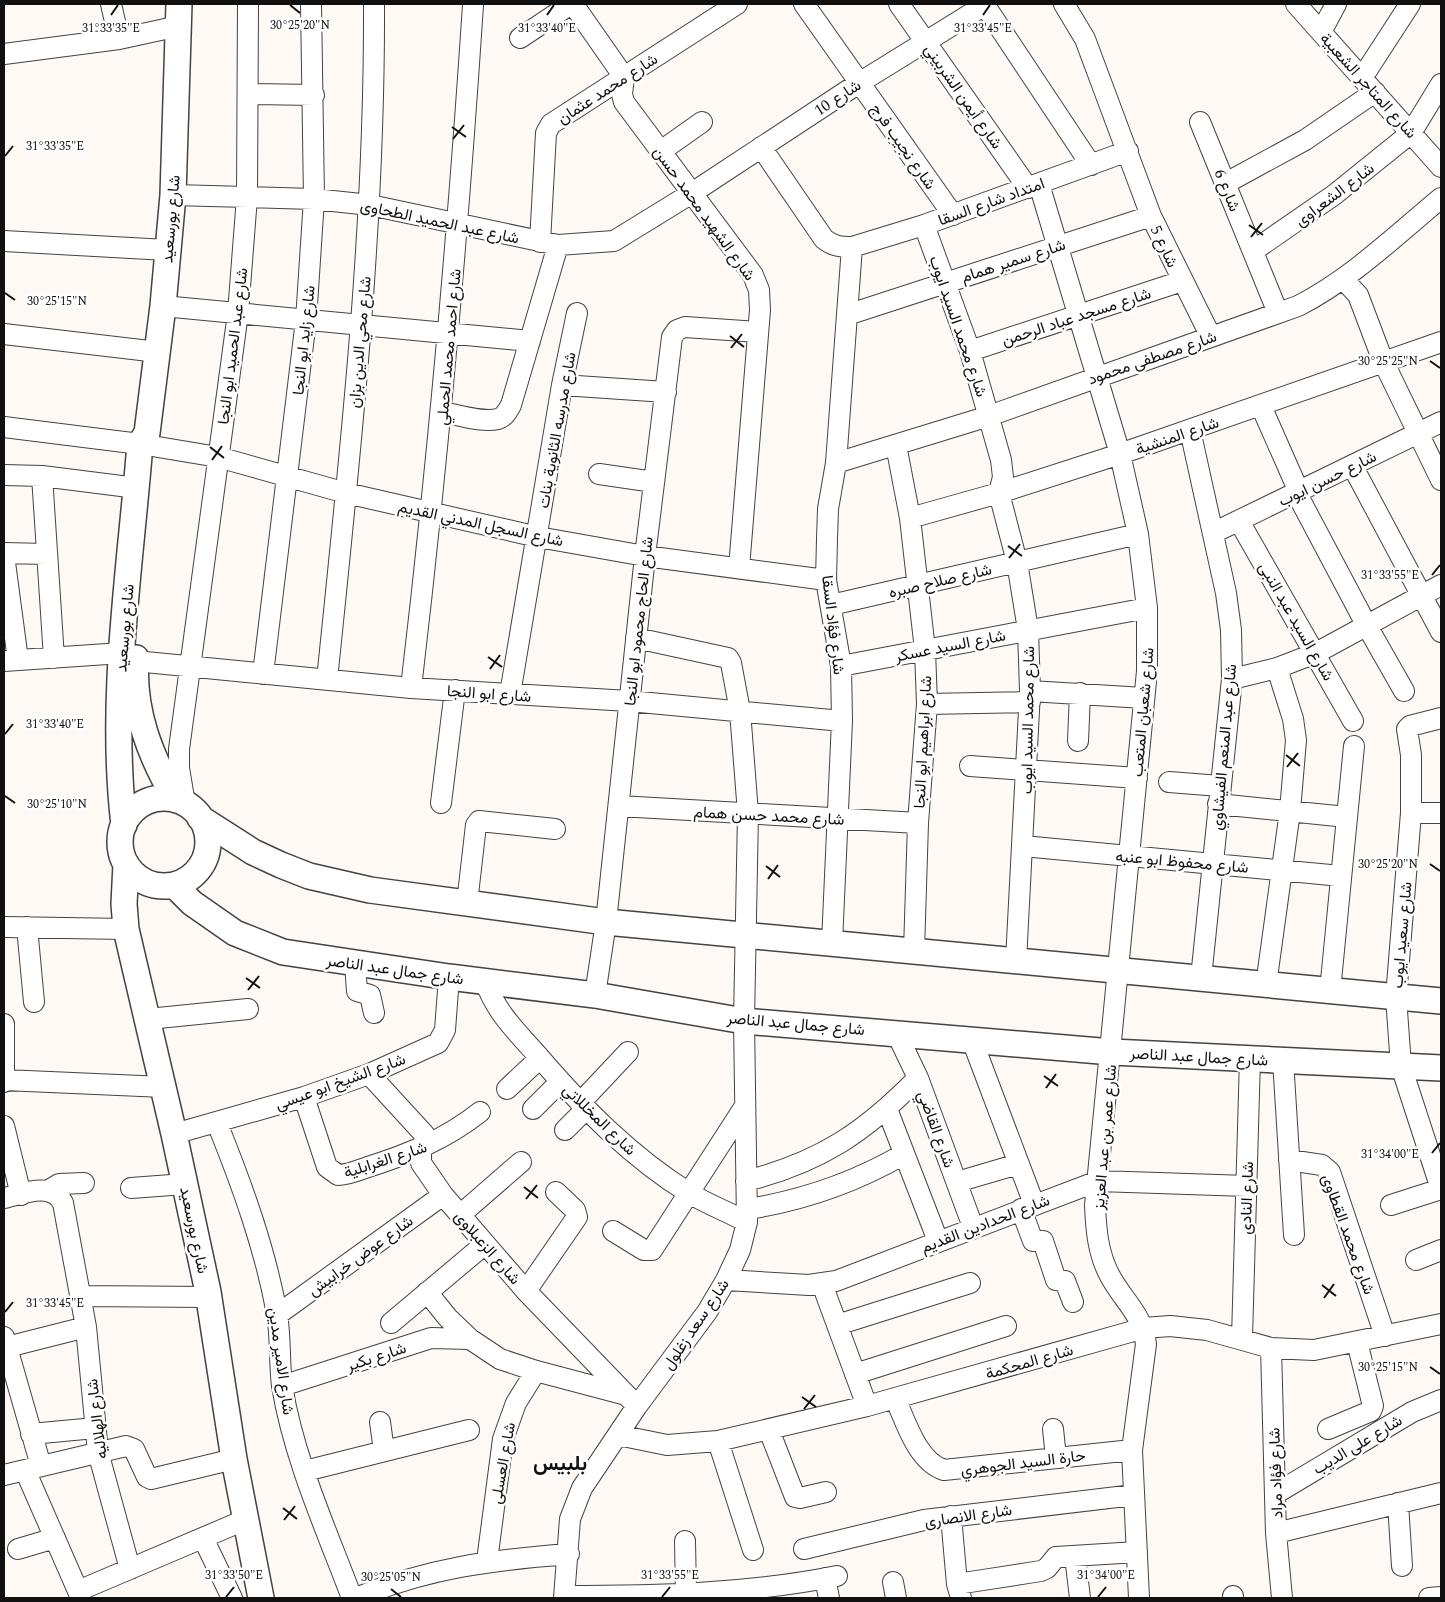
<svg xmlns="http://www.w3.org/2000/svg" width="1445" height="1602" font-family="Spectral,Vazirmatn,serif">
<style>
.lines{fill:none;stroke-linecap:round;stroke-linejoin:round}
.minor-casing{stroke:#434343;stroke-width:22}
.tertiary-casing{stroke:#434343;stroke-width:28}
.minor{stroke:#fff;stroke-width:20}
.tertiary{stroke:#fff;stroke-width:25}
.ticks{fill:none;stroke:#101010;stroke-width:2}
.labels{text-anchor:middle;stroke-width:5;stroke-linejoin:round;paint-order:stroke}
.street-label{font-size:16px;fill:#101010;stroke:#fff}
.district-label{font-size:21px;font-weight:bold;fill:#101010;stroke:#fff}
.ticks-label{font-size:12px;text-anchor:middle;fill:#101010;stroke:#fff;stroke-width:5;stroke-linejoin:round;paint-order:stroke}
</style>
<rect width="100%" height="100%" fill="#fef9f4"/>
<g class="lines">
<defs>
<path id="minor" d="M111,4L119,39
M573,4L624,77L622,94L624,102L753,275L759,290L760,310L739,568
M804,4L953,215
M899,4L1028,188
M984,4L1091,165
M1064,4L1085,39L1151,216L1211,337
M1296,4L1441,167
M1321,32L1336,4
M520,38L571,4
M4,54L119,39L179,26
M1362,78L1410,4
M249,94L314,95
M1200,122L1278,313
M761,147L824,239C833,246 840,247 852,247L924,225L1128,151
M661,151L702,122
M1226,183L1305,140L1375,92
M1039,184L1120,454L1138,534L1147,608V671L1095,1205C1096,1230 1098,1254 1110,1276C1124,1302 1142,1313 1146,1344L1132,1450L1139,1598
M173,195L314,199L370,205L558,245L614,241L692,193L859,83L985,5
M924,225L970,351L1001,460L1003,477L999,493L1017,562L1028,630L1030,691L1016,961
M4,241L167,250
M540,242L546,133L551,124L737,4
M1253,251L1334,195L1411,133L1441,84
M1343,279L1358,295L1383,361L1441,480
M163,306L530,341
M847,315L1151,216
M4,334L158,352
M970,351L1182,281
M562,385L666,392
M1261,406L1299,492
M442,412C459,415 482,423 498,419C505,417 508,410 511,405L558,245
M4,427L140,444L218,457L346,493L538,537L645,556L826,580
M1190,430L1226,593L1231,630L1232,679L1201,978
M896,445L910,518L925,650L927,704L918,823L914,951
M836,463L989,416L1298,306C1351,279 1395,236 1441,198
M1353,467L1441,632
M599,474L654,482
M4,475L42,476L137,488
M42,476L54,658
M1297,494L1367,626L1404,691
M910,518L999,493L1120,454L1441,342
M1239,521L1353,721
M1213,533L1441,422
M4,553L47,554
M4,555L18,660
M831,605L1138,534
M4,661L122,653
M135,661L411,688L629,701L842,721
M841,666L1147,608
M263,674L306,320L314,199L311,4
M1232,679L1277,668L1316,653L1441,585
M327,680C350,455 375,230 374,4
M411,688C438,460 458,233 473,5
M1030,691L1144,698
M510,694L562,385L577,313
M927,704L1030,702
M1078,741L1080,693
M970,766L1137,778
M1169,782L1220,786
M441,803L455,690
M185,804L179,768V749L238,313L247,197L248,4
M1218,804L1347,817
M619,806L918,823
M1411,813H1441
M1023,846L1341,876
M467,903L476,825L479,821L555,829
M4,927L126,929
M27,927L34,1002
M832,943L842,721L841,666L826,580L827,539L828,509L836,463L852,247
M355,964L357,991L370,995L374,1013
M485,981C496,1013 518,1033 540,1058C584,1109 631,1157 689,1193C707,1204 728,1212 747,1222
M1266,985L1290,811L1296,740L1293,719L1277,668
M1330,991L1354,746
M595,995L606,922L645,556L672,337L677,330L685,327L758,332
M148,1019L248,1009
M4,1024V1082
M896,1032L918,1078L973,1227
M972,1040L1034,1204
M1283,1060L1294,1235
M369,1074L424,1134L426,1141L421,1152V1163L443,1195L526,1291L637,1406
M4,1080L164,1087
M507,1089L540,1058
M304,1097L327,1167L338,1175C348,1175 359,1170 368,1167C409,1154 446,1139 480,1112
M580,1103L628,1052
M533,1109L560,1082
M887,1109L938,1241
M217,1123C242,1185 265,1248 277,1314C281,1338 279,1362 282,1386C294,1459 326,1529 352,1598
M4,1126L21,1195
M565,1130L586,1109
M174,1134L304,1097L369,1074L438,1043L445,1030L449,977
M1289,1160L1322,1165L1330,1172L1385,1336
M746,1181C821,1162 865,1132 918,1078
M957,1182L1018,1164
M131,1188L185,1184
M49,1190L59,1184L84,1183
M4,1198C22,1194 52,1181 63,1203L86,1327L98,1452L130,1569
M1391,1205L1441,1189L1401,1066L1396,997L1411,813V755L1407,729L1410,726L1441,718
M748,1209C805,1200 854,1183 904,1154
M1021,1209L1033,1241H1043L1056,1280L1065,1281L1073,1302
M460,1215L521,1162
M613,1231L644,1250H652L745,1106
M1416,1260L1441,1250
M726,1280L809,1285L836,1281L1098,1181L1247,1186
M822,1284L867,1406
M526,1291L577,1217L575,1210L556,1192
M427,1292L448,1318L470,1339L500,1359L536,1371L623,1394
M81,1296L208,1297
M277,1315L443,1195
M391,1323L485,1244
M837,1325L970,1283
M4,1337L41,1466
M1242,1338L1250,1058
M7,1347L86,1327
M1271,1348L1276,1533L1282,1598
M855,1374L1006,1326
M282,1386L431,1338L470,1339
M895,1398C906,1422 917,1461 944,1470L1132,1450
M380,1422L384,1451
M1053,1429L1056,1458
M1328,1429L1371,1411L1373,1406L1357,1342
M769,1430L795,1497L800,1498L826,1492
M31,1434L95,1428
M618,1435L667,1445L718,1441L867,1406L1144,1328L1170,1326L1207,1330L1271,1348L1314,1350L1441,1324
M718,1441L753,1550
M25,1470L81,1598
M305,1471L469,1430
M4,1475L126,1446L134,1449L147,1477L151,1479L234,1459
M1275,1494L1412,1412L1441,1400
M1398,1503L1402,1566
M951,1516L957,1584L961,1598
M1276,1533L1441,1493
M203,1538L232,1598
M685,1541L686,1594
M18,1549L55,1538
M804,1549L924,1520L1134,1495
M1075,1556L1080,1598
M487,1561L503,1439L516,1403L536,1371
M825,1578L829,1598
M893,1582L896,1598
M957,1584L1041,1571L1047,1568L1056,1557L1137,1552
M78,1591L247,1519
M564,1596C656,1596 747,1594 837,1576
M1233,1596V1598
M356,1598C427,1568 492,1560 569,1554
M564,1598L570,1519L582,1488L637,1406L707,1312L726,1280L740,1250L747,1222L744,1021L748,813L740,711L731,663L728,658L636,638
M1429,1598L1441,1597"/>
<path id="tertiary" d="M136,658C132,710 150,756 176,800
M120 842a44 44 0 1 1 88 0a44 44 0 1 1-88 0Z
M200,818L253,852L281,865L309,876L370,890L606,922L1441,1001
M124,825C109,698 130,571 140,444L147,433L163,306L173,195L179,4
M126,864L124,904L126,929L174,1134L208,1292L234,1459L261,1598
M174,885L192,903L235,933L283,952L449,977L595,995L744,1021L1112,1052L1441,1068"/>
</defs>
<use href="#minor" class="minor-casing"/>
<use href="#tertiary" class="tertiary-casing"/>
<use href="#minor" class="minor"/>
<use href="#tertiary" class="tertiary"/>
</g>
<path class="ticks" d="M290,5L300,13M111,15L118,5M547,15L554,5M983,15L990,5M452,127L466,137M453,139L464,125M5,156L13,146M1249,225L1263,235M1251,237L1262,223M5,293L15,300M730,336L744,347M731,348L742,334M1430,361L1440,368M210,447L224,458M212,460L222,446M1008,546L1022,556M1009,558L1020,544M1432,575L1440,565M488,657L502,667M490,669L500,655M5,734L13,724M1286,755L1300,766M1287,767L1298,753M5,796L15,803M1430,864L1440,871M766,866L780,877M768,879L778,865M246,978L260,988M248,990L259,976M1044,1076L1058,1086M1046,1088L1056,1074M1432,1153L1440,1143M524,1187L538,1198M526,1199L537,1185M1322,1285L1336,1296M1324,1298L1334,1284M5,1312L13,1302M1430,1367L1440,1374M802,1397L816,1407M804,1409L815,1395M283,1508L297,1519M284,1520L295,1506M391,1589L401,1597M226,1597L234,1587M662,1597L670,1587M1098,1597L1106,1587"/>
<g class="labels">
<g class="street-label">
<text transform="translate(1369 85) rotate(48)" y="6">شارع المتاجر الشعبية</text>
<text transform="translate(607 88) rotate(-33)" y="6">شارع محمد عثمان</text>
<text transform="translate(964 96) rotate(55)" y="6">شارع أيمن الشربيني</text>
<text transform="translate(837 97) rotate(-33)" y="6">شارع 10</text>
<text transform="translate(904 146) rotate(55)" y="6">شارع نجيب فرج</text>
<text transform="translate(1228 190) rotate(68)" y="6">شارع 6</text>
<text transform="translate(1334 194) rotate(-37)" y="6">شارع الشعراوى</text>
<text transform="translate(991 201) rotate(-20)" y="6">امتداد شارع السقا</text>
<text transform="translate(705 213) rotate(54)" y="6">شارع الشهيد محمد حسن</text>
<text transform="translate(170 219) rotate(-85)" y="6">شارع بورسعيد</text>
<text transform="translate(440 221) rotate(12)" y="6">شارع عبد الحميد الطحاوى</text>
<text transform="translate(1165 246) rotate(65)" y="6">شارع 5</text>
<text transform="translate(1013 260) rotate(-18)" y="6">شارع سمير همام</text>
<text transform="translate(1076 316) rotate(-18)" y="6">شارع مسجد عباد الرحمن</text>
<text transform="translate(959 326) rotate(71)" y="6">شارع محمد السيد ايوب</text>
<text transform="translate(303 340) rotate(-84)" y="6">شارع زايد ابو النجا</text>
<text transform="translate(359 342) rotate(-85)" y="6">شارع محي الدين بزان</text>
<text transform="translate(232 346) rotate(-83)" y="6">شارع عبد الحميد ابو النجا</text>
<text transform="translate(448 347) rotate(-85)" y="6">شارع احمد محمد الحملي</text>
<text transform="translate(1152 357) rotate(-19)" y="6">شارع مصطفى محمود</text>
<text transform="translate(556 430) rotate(-80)" y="6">شارع مدرسه الثانوية بنات</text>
<text transform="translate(1177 435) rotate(-19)" y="6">شارع المنشية</text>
<text transform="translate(1327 478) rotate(-26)" y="6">شارع حسن ايوب</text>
<text transform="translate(481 523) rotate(12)" y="6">شارع السجل المدني القديم</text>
<text transform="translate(940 580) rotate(-13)" y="6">شارع صلاح صبره</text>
<text transform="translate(638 621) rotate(-84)" y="6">شارع الحاج محمود ابو النجا</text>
<text transform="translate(1297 621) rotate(60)" y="6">شارع السيد عبد النبى</text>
<text transform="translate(834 625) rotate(83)" y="6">شارع فؤاد السقا</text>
<text transform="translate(124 628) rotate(-85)" y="6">شارع بورسعيد</text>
<text transform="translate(950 645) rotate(-11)" y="6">شارع السيد عسكر</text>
<text transform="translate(489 693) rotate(4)" y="6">شارع ابو النجا</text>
<text transform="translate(1142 712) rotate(-85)" y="6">شارع شعبان المتعب</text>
<text transform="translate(1027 720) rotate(-89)" y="6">شارع محمد السيد ايوب</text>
<text transform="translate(922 742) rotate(-87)" y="6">شارع ابراهيم ابو النجا</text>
<text transform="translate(1223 747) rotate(-85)" y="6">شارع عبد المنعم الفيشاوي</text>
<text transform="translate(769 815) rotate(3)" y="6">شارع محمد حسن همام</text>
<text transform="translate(1182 861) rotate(5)" y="6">شارع محفوظ ابو عنبه</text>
<text transform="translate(1401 935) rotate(-85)" y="6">شارع سعيد ايوب</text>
<text transform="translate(395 969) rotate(8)" y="6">شارع جمال عبد الناصر</text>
<text transform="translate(796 1023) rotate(5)" y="6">شارع جمال عبد الناصر</text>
<text transform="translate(1199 1056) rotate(3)" y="6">شارع جمال عبد الناصر</text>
<text transform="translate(340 1081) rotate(-20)" y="6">شارع الشيخ ابو عيسي</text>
<text transform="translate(600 1119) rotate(44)" y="6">شارع المخللاتي</text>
<text transform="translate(937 1129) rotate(70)" y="6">شارع القاضي</text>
<text transform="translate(1104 1137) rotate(-85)" y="6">شارع عمر بن عبد العزيز</text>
<text transform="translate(385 1159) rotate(-18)" y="6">شارع الغرابلية</text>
<text transform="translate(1246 1198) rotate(-88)" y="6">شارع النادى</text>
<text transform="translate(985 1223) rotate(-21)" y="6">شارع الحدادين القديم</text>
<text transform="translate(195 1230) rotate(78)" y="6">شارع بورسعيد</text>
<text transform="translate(1349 1234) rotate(70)" y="6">شارع محمد القطاوى</text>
<text transform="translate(488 1247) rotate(49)" y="6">شارع الزعبلاوى</text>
<text transform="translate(360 1255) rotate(-36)" y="6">شارع عوض خرابيش</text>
<text transform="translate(695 1324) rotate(-56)" y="6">شارع سعد زغلول</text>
<text transform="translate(376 1356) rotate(-18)" y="6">شارع بكير</text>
<text transform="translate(282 1361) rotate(82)" y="6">شارع الامير مدين</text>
<text transform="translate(1029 1361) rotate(-16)" y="6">شارع المحكمة</text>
<text transform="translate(96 1419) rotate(-97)" y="6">شارع الهلاليه</text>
<text transform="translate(1357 1444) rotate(-31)" y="6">شارع على الديب</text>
<text transform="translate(1023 1462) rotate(-7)" y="6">حارة السيد الجوهري</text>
<text transform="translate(502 1463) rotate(-80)" y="6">شارع العسلى</text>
<text transform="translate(1275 1473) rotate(-92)" y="6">شارع فؤاد مراد</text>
<text transform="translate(968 1515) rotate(-8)" y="6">شارع الانصارى</text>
</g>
<g class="district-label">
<text x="560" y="1470">بلبيس</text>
</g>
</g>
<g class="ticks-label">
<text x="300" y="29">30°25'20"N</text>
<text x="111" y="32">31°33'35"E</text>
<text x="547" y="32">31°33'40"E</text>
<text x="983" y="32">31°33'45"E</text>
<text x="55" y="150">31°33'35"E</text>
<text x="57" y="305">30°25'15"N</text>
<text x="1388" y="365">30°25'25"N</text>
<text x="1390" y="579">31°33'55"E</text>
<text x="55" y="728">31°33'40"E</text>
<text x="57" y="808">30°25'10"N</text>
<text x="1388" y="868">30°25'20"N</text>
<text x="1390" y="1158">31°34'00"E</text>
<text x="55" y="1307">31°33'45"E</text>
<text x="1388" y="1371">30°25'15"N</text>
<text x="234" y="1579">31°33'50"E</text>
<text x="670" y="1579">31°33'55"E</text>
<text x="1106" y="1579">31°34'00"E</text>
<text x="391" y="1581">30°25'05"N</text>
</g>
<rect width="1445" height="1602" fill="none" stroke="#101010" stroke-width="10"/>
</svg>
